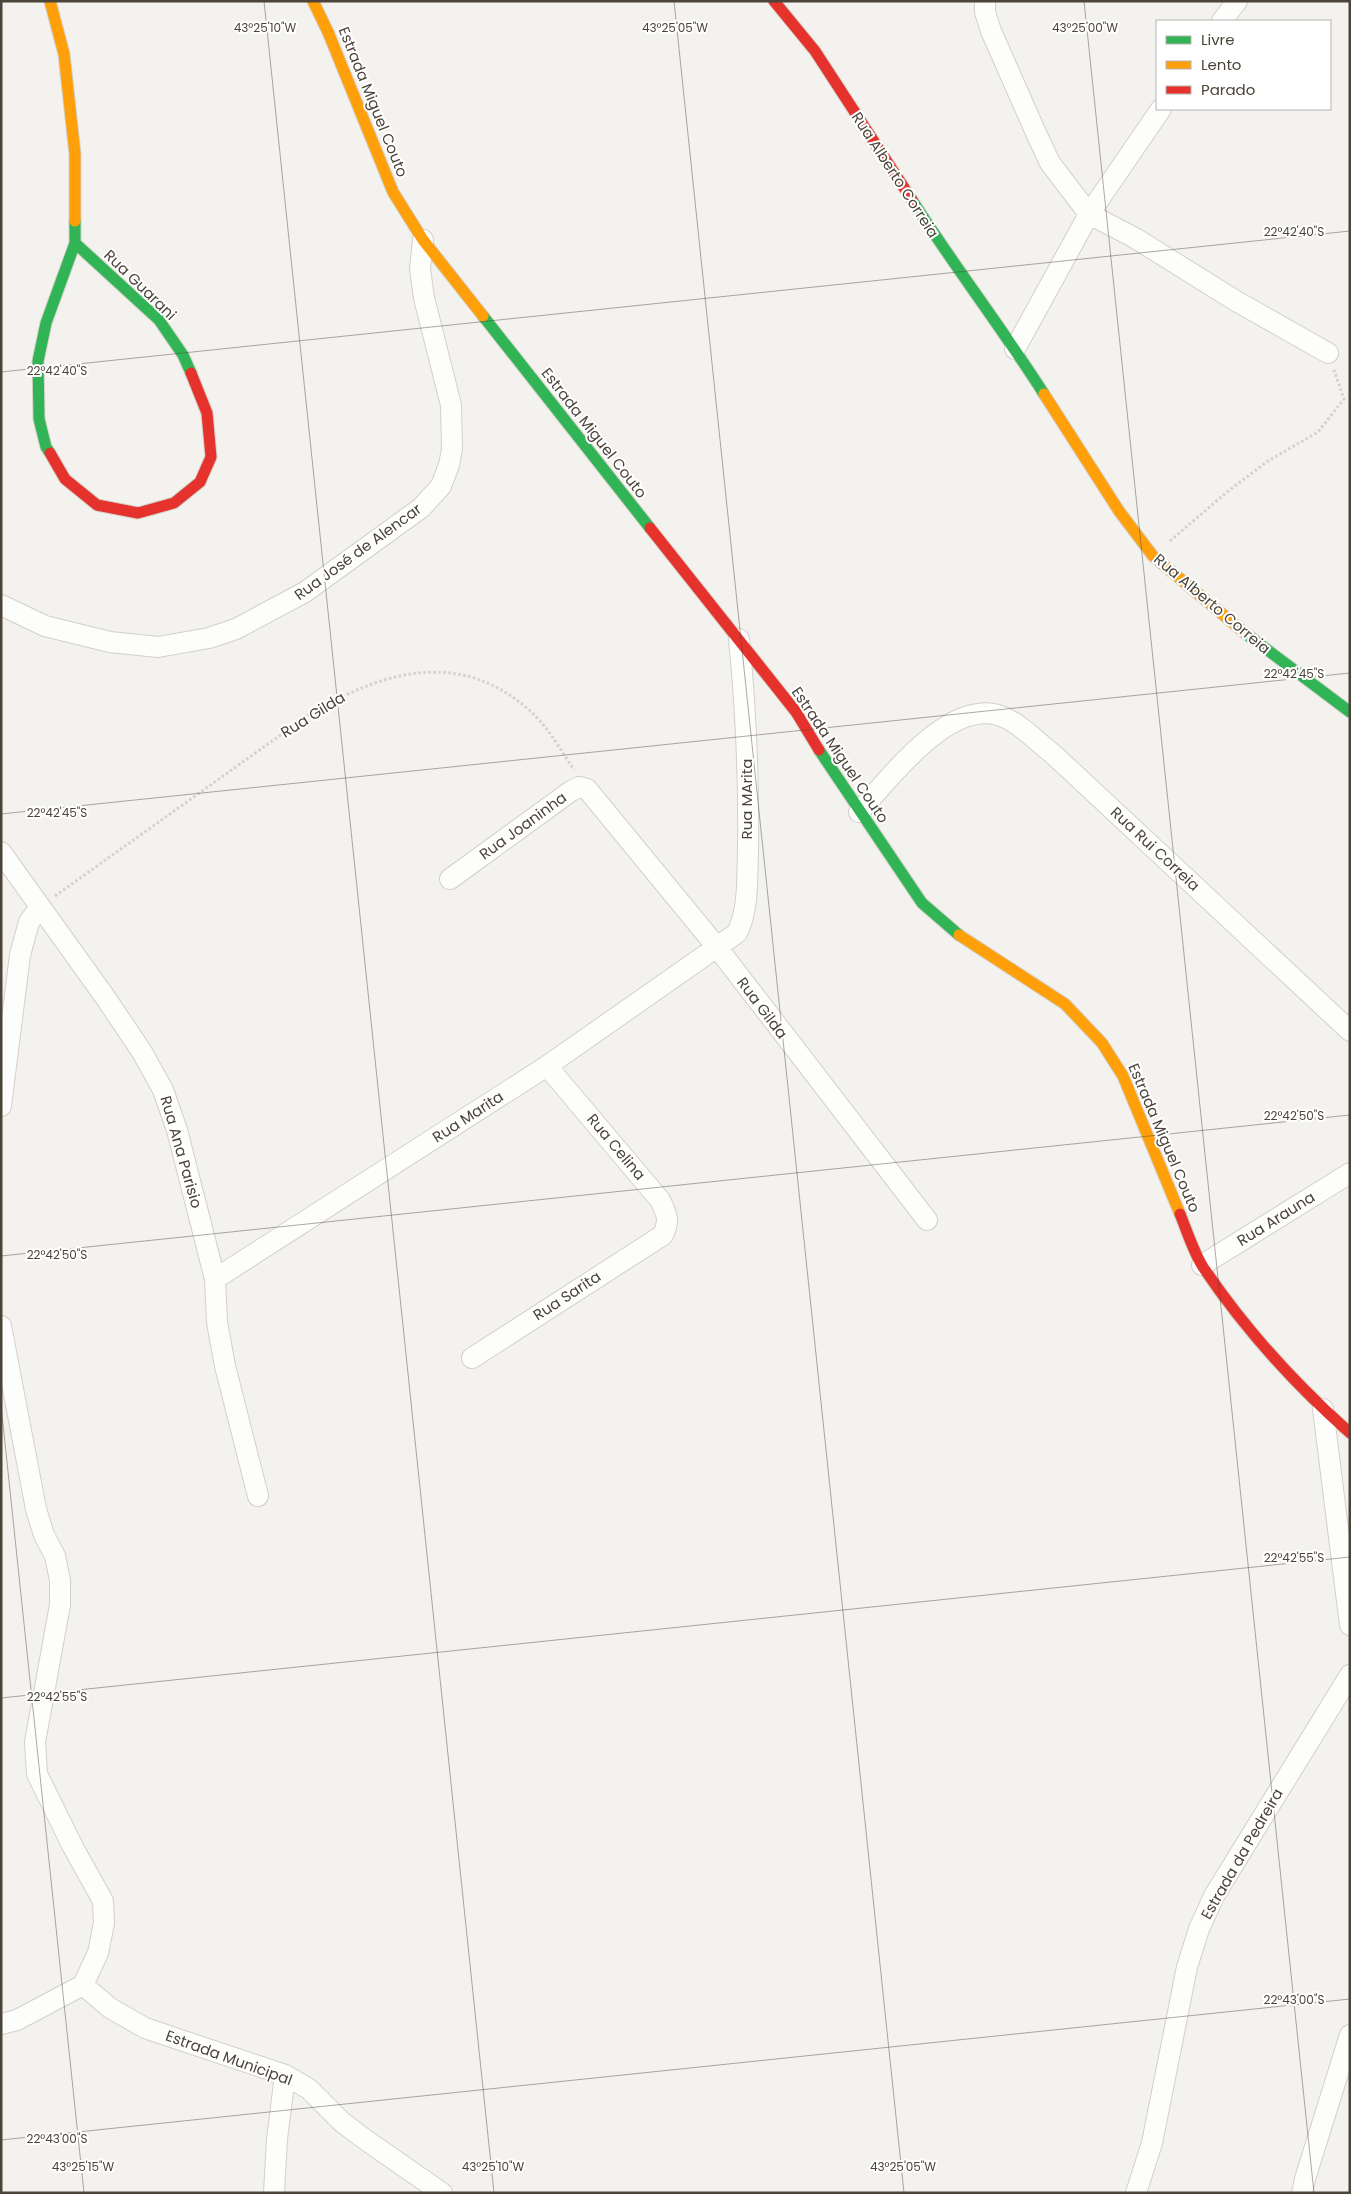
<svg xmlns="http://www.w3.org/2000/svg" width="1351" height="2194" font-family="Poppins,sans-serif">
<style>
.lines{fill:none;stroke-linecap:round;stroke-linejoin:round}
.street-casing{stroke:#d2d0cb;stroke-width:22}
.fast-casing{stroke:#d3cfc5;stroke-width:13}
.slow-casing{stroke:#d3cfc5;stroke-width:13}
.jam-casing{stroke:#d3cfc5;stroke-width:13}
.path{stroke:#d3d2cc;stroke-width:3;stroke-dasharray:2.5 2.5;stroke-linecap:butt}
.street{stroke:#fdfdfc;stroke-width:20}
.fast{stroke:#30b455;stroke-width:11}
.slow{stroke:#ff9f0a;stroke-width:11}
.jam{stroke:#e5322d;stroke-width:11}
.ticks{fill:none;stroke:#4b4439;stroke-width:1;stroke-opacity:0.45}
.labels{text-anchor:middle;stroke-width:4;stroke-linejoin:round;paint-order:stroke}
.street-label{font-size:15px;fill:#4b4439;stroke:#fff}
.ticks-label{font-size:12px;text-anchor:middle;fill:#4b4439;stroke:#fff;stroke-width:4;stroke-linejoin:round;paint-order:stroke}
</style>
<rect width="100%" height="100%" fill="#f4f2ee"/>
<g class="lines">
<defs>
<path id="street" d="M985,1V12L991,31L1036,133L1050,163L1089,214L1135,238L1236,301L1328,353
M1222,21L1237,1
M1015,349L1089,214L1161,109
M1,605L45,626L110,642L158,647L209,638L236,629L305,592L421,508L441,486L449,465L452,449L451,405L424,298L420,269L423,240
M859,812C889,779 947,701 998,715C1018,721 1037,742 1054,755L1350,1031
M1,852L105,997L142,1052L163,1090L177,1130L215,1279L217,1322L225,1366L258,1496
M450,879L571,791L579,787L587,789L716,946L927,1220
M1,1106L20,955L29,922L40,907
M1202,1265L1350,1173
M215,1279L547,1066L737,933C749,910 747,876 748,850C749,779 746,710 739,639
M1,1326L36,1509L44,1535L55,1556L60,1580V1605L35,1742L37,1774L73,1847L103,1901L104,1923L98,1953L83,1985
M472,1358L663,1235C670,1221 667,1214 660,1200L547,1066
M1323,1409L1350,1625
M83,1985L110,2008L145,2028L285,2075L309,2089L342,2122L363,2138L442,2193
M1,2024L17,2020L83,1985
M274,2193L277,2139L285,2075
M1136,2193L1152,2143L1187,1967L1199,1929L1214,1896L1350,1675
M1302,2193L1305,2179L1350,2035"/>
<path id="fast" d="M912,200C954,266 1002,328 1044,394
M75,243L159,320L183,355L191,373
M483,316L650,528
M50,453L46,447L39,419L38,361L46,323L75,243V221
M1245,633L1350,712
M819,750L922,903L959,935"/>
<path id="slow" d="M50,1L64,54L75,154V221
M313,1L328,32L393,192L423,240L483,316
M1044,394L1119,511L1153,556L1245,633
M959,935L1065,1004L1102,1043L1123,1076L1180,1214"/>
<path id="jam" d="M774,1L815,51L912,200
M50,453L65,479L97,505L138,513L174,503L200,482L211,457L207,413L191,373
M650,528L796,712L819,750
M1180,1214C1187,1231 1193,1251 1203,1267C1244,1328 1295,1384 1350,1433"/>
</defs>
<use href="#street" class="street-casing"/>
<use href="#fast" class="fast-casing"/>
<use href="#slow" class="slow-casing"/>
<use href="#jam" class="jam-casing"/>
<path class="path" d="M1170,541L1227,492L1268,461L1318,432L1344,399L1334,370
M55,896L310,714C381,672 458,648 528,709C547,725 560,749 574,770"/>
<use href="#street" class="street"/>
<use href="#fast" class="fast"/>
<use href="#slow" class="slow"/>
<use href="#jam" class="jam"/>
</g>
<path class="ticks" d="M264,1L494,2193M674,1L904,2193M1084,1L1314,2193M1,372L1350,231M1,814L1350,673M1,1256L1350,1115M1,1405L84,2193M1,1698L1350,1557M1,2140L1350,1999"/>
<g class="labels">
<g class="street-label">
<text transform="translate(373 102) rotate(68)" y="5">Estrada Miguel Couto</text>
<text transform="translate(895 175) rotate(57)" y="5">Rua Alberto Correia</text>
<text transform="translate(140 285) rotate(44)" y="5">Rua Guarani</text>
<text transform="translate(594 433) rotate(52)" y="5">Estrada Miguel Couto</text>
<text transform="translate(358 552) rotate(-36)" y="5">Rua José de Alencar</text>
<text transform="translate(1212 604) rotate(40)" y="5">Rua Alberto Correia</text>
<text transform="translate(313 715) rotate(-32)" y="5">Rua Gilda</text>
<text transform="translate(840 755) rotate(56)" y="5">Estrada Miguel Couto</text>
<text transform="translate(747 799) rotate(-90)" y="5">Rua MArita</text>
<text transform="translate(523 826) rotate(-36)" y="5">Rua Joaninha</text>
<text transform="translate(1155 849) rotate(43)" y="5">Rua Rui Correia</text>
<text transform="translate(762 1008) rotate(53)" y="5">Rua Gilda</text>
<text transform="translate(468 1117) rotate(-33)" y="5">Rua Marita</text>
<text transform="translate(1164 1138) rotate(67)" y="5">Estrada Miguel Couto</text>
<text transform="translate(616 1147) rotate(50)" y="5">Rua Celina</text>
<text transform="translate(181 1152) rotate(74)" y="5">Rua Ana Parisio</text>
<text transform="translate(1276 1219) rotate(-32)" y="5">Rua Arauna</text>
<text transform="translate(567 1296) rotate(-33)" y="5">Rua Sarita</text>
<text transform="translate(1242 1854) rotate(-60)" y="5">Estrada da Pedreira</text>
<text transform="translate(229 2058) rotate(20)" y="5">Estrada Municipal</text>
</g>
</g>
<g class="ticks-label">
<text x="265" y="32">43°25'10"W</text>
<text x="675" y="32">43°25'05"W</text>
<text x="1085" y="32">43°25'00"W</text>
<text x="1294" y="236">22°42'40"S</text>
<text x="57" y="375">22°42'40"S</text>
<text x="1294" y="678">22°42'45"S</text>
<text x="57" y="817">22°42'45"S</text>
<text x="1294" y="1120">22°42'50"S</text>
<text x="57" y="1259">22°42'50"S</text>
<text x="1294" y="1562">22°42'55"S</text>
<text x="57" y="1701">22°42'55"S</text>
<text x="1294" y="2004">22°43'00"S</text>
<text x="57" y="2143">22°43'00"S</text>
<text x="83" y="2171">43°25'15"W</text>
<text x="493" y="2171">43°25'10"W</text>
<text x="903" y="2171">43°25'05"W</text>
</g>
<rect width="1351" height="2194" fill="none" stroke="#4b4439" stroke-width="5"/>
<rect x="1156" y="20" width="175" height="90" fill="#ffffff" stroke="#b7b4b0"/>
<rect x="1166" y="36" width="25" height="8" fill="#30b455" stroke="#b7b4b0"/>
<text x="1201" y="45" font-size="15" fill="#4b4439">Livre</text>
<rect x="1166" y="61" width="25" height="8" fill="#ff9f0a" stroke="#b7b4b0"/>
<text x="1201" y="70" font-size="15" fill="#4b4439">Lento</text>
<rect x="1166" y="86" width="25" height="8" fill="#e5322d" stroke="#b7b4b0"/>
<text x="1201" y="95" font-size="15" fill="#4b4439">Parado</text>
</svg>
